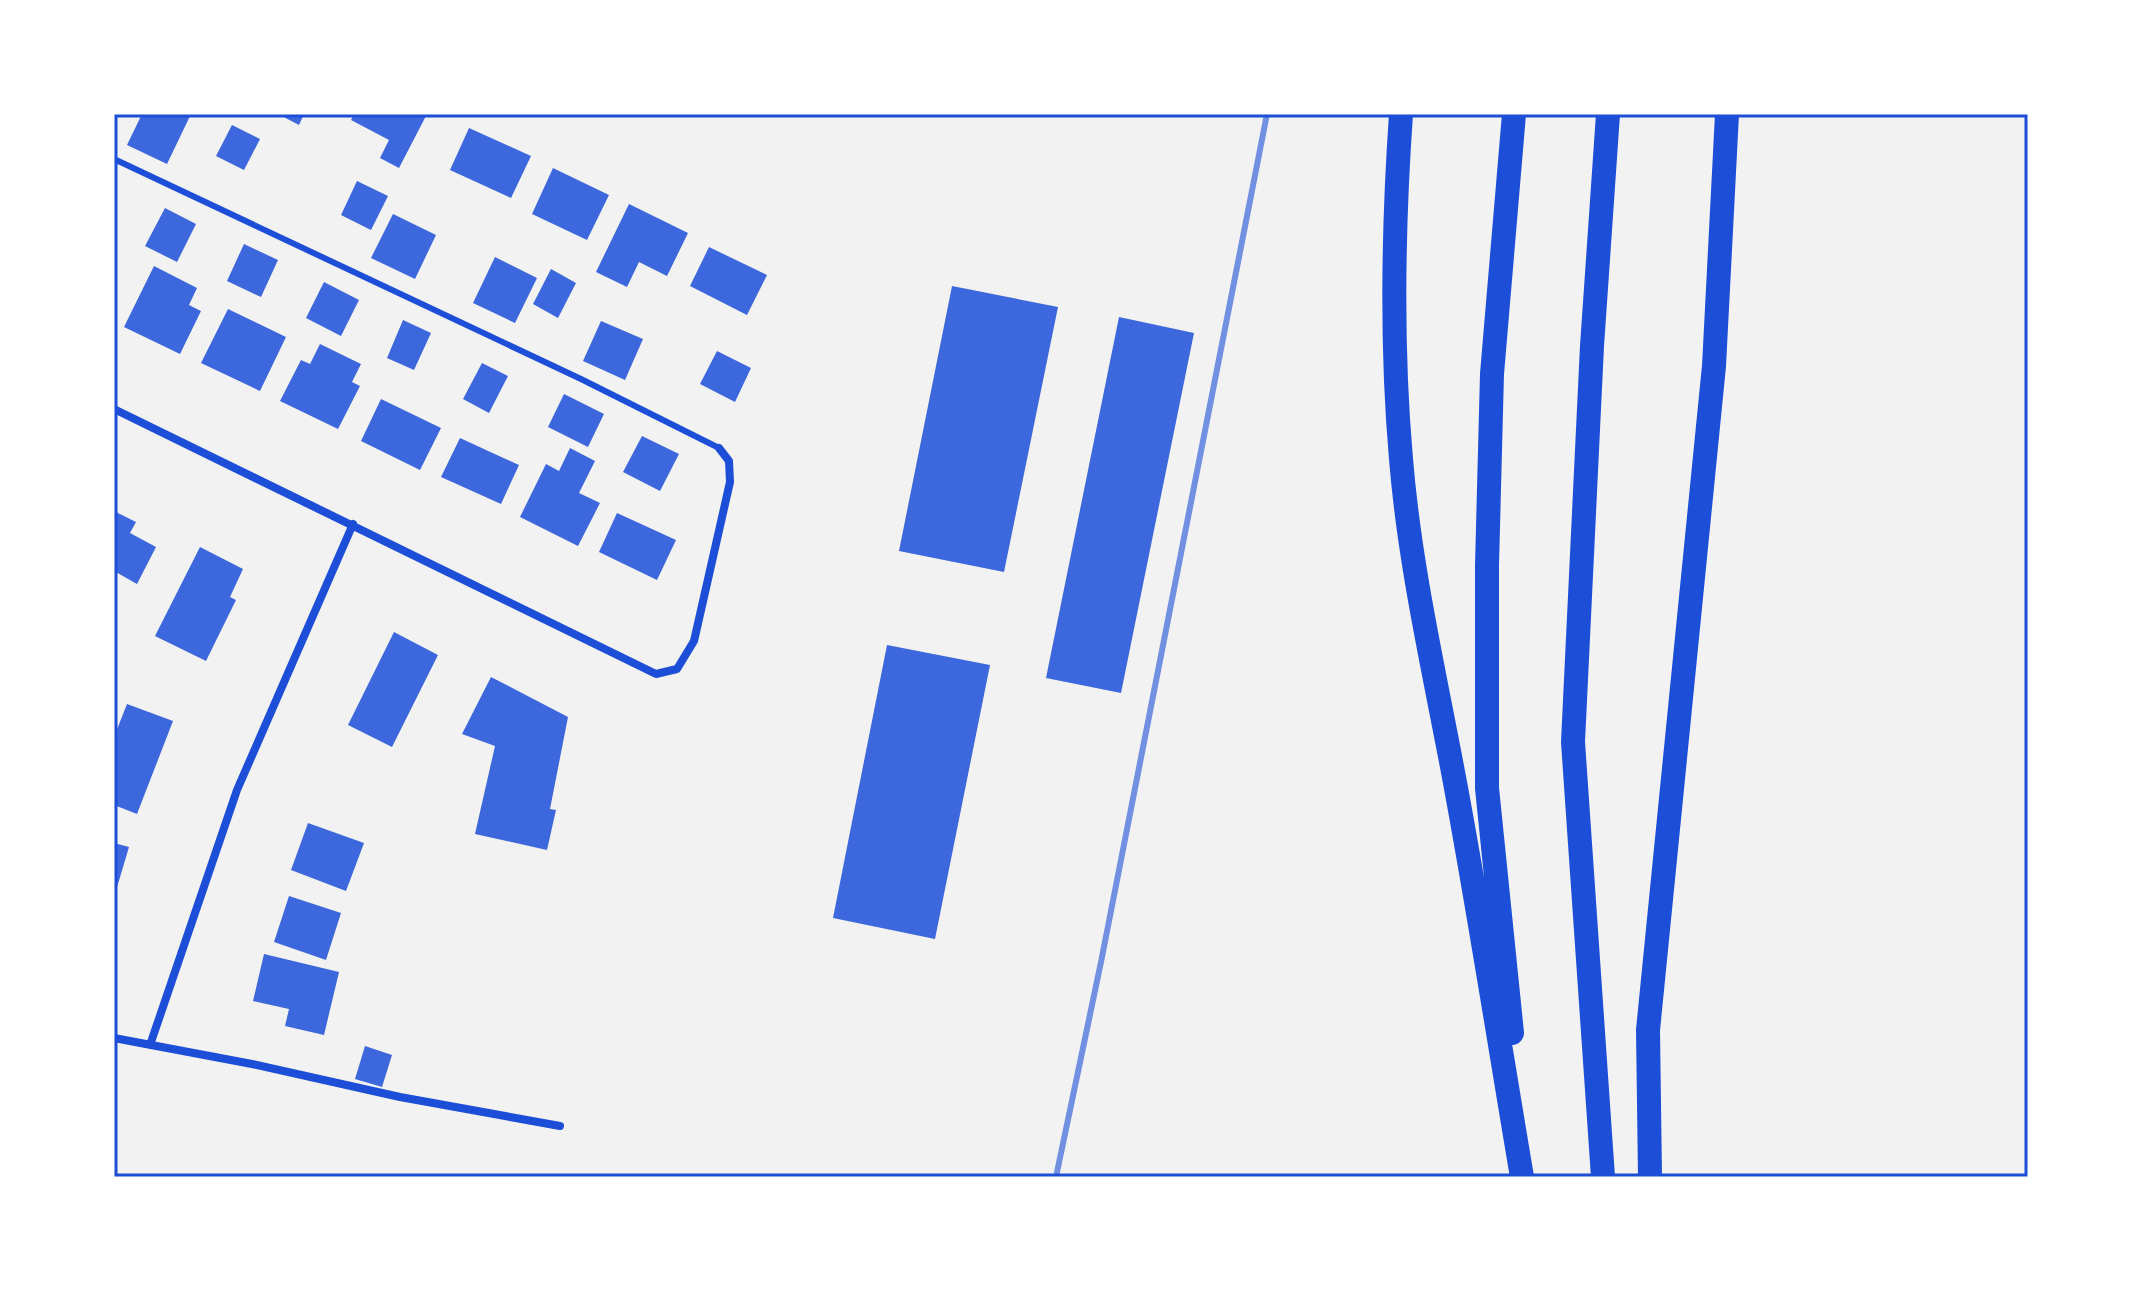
<svg xmlns="http://www.w3.org/2000/svg" width="2142" height="1291" font-family="'Roboto Condensed',sans-serif">
<style>
.building{fill:#3d67dc}
.lines{fill:none;stroke-linecap:round;stroke-linejoin:round}
.service{stroke:#1d4ed8;stroke-width:6}
.minor{stroke:#1d4ed8;stroke-width:8}
.motorway{stroke:#1d4ed8;stroke-width:24}
.rail{stroke:#7290e2;stroke-width:6}
.neatline{fill:none;stroke:#1d4ed8;stroke-width:3}
</style>
<rect width="100%" height="100%" fill="#f2f2f2"/>
<path class="building" d="M142,114H191L167,164L127,145Z
M278,114H304L299,125Z
M354,114H427L399,168L380,158L389,140L351,120Z
M232,125L260,139L244,170L216,156Z
M469,128L531,156L511,198L450,170Z
M553,168L609,195L587,240L532,214Z
M357,181L388,196L371,230L341,215Z
M629,204L688,233L667,276L639,262L627,287L596,272Z
M165,208L196,224L177,262L145,246Z
M393,214L436,235L415,279L371,258Z
M244,244L278,260L261,297L227,281Z
M709,247L767,275L747,315L690,286Z
M495,257L537,278L515,323L473,303Z
M154,266L197,288L189,305L201,311L180,354L124,327Z
M551,269L576,283L558,318L533,304Z
M324,282L359,300L341,336L306,318Z
M952,286L1058,307L1004,572L899,551Z
M228,309L286,337L260,391L201,363Z
M1119,317L1194,333L1121,693L1046,678Z
M403,320L431,333L414,370L387,358Z
M601,321L643,339L625,380L583,361Z
M320,344L361,364L352,382L360,386L338,429L280,401L301,360L310,364Z
M717,351L751,368L735,402L700,384Z
M482,363L508,376L489,413L463,399Z
M564,394L604,414L588,447L548,427Z
M381,399L441,428L420,470L361,441Z
M642,436L679,454L660,491L623,472Z
M460,438L519,465L501,504L441,477Z
M570,448L595,461L579,493L600,503L578,546L520,517L546,464L559,471Z
M114,511L136,522L130,533L156,547L137,584L114,571Z
M617,513L676,540L657,580L599,552Z
M200,547L243,569L230,597L236,600L206,661L155,636Z
M394,632L438,655L392,747L348,725Z
M887,645L990,665L935,939L833,918Z
M491,677L568,717L550,809L556,810L547,850L475,834L495,746L462,734Z
M127,704L173,721L137,814L114,805V737Z
M308,823L364,843L346,891L291,870Z
M114,843L129,847L115,894H114Z
M289,896L341,913L326,960L274,942Z
M264,954L339,972L324,1035L285,1026L289,1009L253,1001Z
M365,1046L392,1055L382,1087L355,1079Z"/>
<g class="lines">
<path class="service" d="M114,159L581,379L719,448"/>
<path class="minor" d="M114,409L656,674L677,669L694,641L730,482L729,461L719,448
M114,1038L252,1064L400,1097L560,1126
M150,1045L237,790L353,524"/>
<path class="motorway" d="M1401,114C1393,229 1391,345 1401,459C1410,570 1436,679 1456,788C1480,918 1500,1047 1522,1177
M1512,1033L1487,788V565L1492,374L1514,114
M1603,1177L1573,742L1592,346L1608,114
M1650,1177L1648,1030L1714,366L1727,114"/>
<path class="rail" d="M1056,1177L1101,962L1267,114"/>
</g>
<rect width="2142" height="1291" fill="none" stroke="#ffffff" stroke-width="232"/>
<rect x="116" y="116" width="1910" height="1059" class="neatline"/>
</svg>
